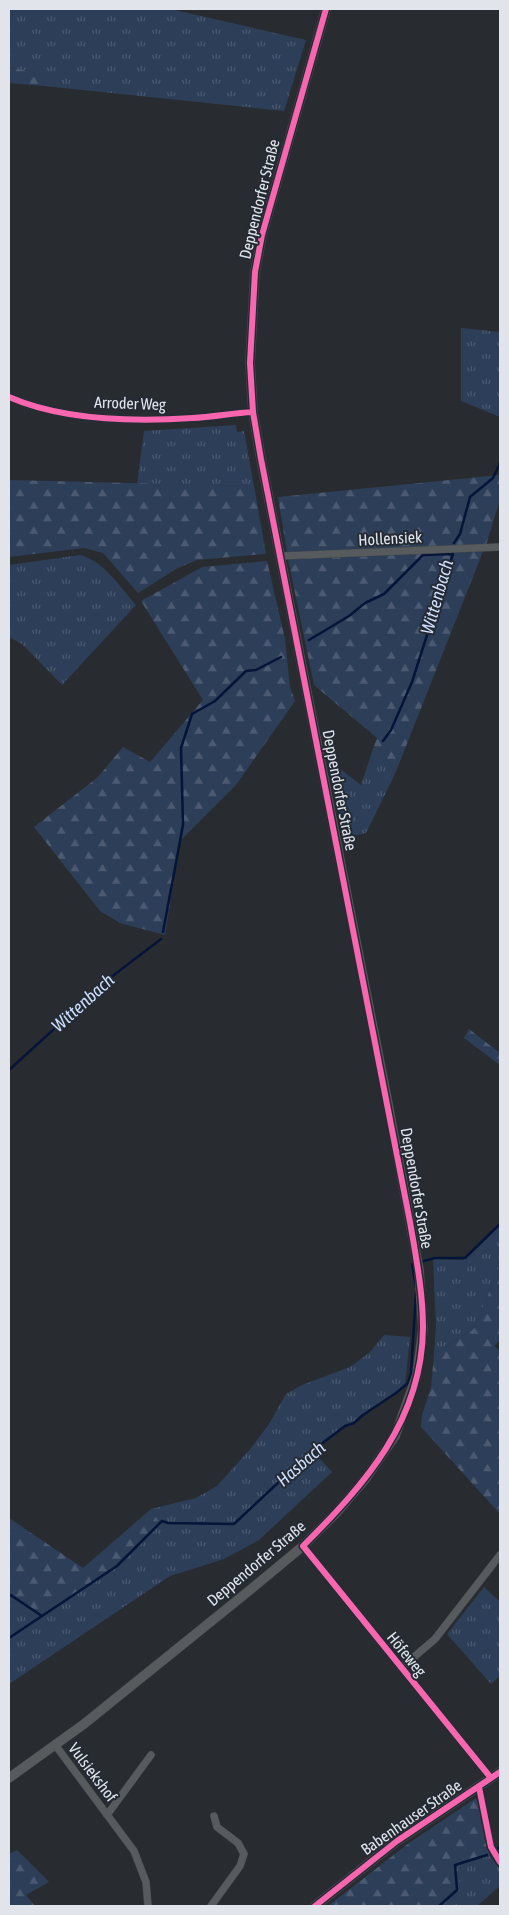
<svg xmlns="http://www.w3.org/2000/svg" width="509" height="1915" font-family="'Asap Condensed',sans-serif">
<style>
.grass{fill:url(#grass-tufts)}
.forest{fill:url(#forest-firs)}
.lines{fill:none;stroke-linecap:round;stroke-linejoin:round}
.stream{stroke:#051539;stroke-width:2.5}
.minor-casing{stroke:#43474a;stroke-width:8}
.tertiary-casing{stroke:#43474a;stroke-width:10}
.secondary-casing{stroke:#43474a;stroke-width:10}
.minor{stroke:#585b5e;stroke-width:7}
.tertiary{stroke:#585b5e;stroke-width:9}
.secondary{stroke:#5e6166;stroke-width:9}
.cycleway-casing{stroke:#252b34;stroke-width:9}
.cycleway{stroke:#f766af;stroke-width:6}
.labels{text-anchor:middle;stroke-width:4;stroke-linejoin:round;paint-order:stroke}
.street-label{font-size:16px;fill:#e1e5eb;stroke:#252b34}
.water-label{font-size:18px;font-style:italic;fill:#cedffc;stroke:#252b34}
</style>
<defs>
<pattern id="grass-tufts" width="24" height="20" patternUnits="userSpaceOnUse" patternTransform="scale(1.25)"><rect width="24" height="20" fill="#2d3e59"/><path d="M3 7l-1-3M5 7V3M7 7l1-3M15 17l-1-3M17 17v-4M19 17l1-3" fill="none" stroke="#4b5a71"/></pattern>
<pattern id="forest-firs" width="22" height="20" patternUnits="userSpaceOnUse" patternTransform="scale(1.25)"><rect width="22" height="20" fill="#2d3e59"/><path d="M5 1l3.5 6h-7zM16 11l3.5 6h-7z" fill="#4b5a71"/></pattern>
</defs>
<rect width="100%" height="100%" fill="#282c30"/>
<path class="grass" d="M9,9H170L306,40L284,111L44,86L45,75L9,67Z
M461,328L500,332V417L461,401Z
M236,425L237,432L244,431L254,486L137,484L144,431Z
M80,555C104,561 120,587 136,605L62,685L22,644L9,637V565Z
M374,746L384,754L395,774L366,833L353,836L344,833L330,761L361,785Z
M500,1223L498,1269L475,1328L434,1354L436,1326L433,1259L463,1260Z
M384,1335L410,1337L405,1385L393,1395L360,1416L351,1424L341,1428L309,1452L321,1460L332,1472L259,1540L224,1559L170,1576L9,1684V1595L26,1607C40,1604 55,1602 67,1597C105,1582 131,1550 159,1522L151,1509L196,1498L217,1486L252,1447L269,1424L286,1394L302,1385L350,1367L369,1353Z
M484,1587L500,1602V1676L491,1684L447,1634Z
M490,1856L500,1870V1886L477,1906H443L460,1890L458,1866Z"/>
<path class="forest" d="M9,67L46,75L44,86L9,83Z
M500,475V499L486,545L287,553L278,497Z
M9,480L254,486L266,554L197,560L176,569L138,593L103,553L84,548L9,557Z
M484,549L395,774L384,754L374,746L377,738L314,685L288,559Z
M267,561L285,639L290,687L295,701L236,785L180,841L165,935L120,923L100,911L34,827L98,777L123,747L150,762L203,700L141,601L202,567Z
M469,1029L500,1053V1065L464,1038Z
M500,1224V1340L494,1346L500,1351V1514L421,1427L422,1415L431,1387L434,1354L475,1328L498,1269Z
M151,1509L159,1522L114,1567L39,1618L9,1595V1518L83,1568Z
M476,1798C479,1801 487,1847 490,1856L458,1866L460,1890L443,1906H328L409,1843Z
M17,1850L49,1882L26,1895L35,1906H9V1854Z"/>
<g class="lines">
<path class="stream" d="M454,543L460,534L470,497L493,478L500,463
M309,640L349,616L365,603L384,594L423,555L453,554L412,682L391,730L383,741
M163,932L183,825L181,748L192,714L215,701L246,671L256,670L281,657
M9,1070L110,978L161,939
M416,1287L412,1264L435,1258H465L500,1224
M9,1594L42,1616
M9,1638L117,1566L162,1521L168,1523L234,1524L312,1451L345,1426L354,1423L363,1415L396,1393L408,1383L411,1373L416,1293
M497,1849L500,1847
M439,1906L457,1890L455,1865L487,1855"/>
<defs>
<path id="minor" d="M9,397C64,421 133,422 193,418C213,417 233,413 253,412
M280,556L500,547
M303,1546L491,1778
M401,1668L435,1639L500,1555
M56,1746L134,1851L146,1882L148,1906
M479,1787L491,1847L500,1862
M107,1815L151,1755
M211,1906L240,1866L244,1854L238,1843L217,1827L214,1816"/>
<path id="tertiary" d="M9,1778L84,1724L250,1590L303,1546L337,1512L366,1478L395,1436L417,1375L423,1329L419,1270L387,1099L261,459L253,412L250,363L255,272L262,235L326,9"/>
<path id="secondary" d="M315,1906L397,1841L500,1772"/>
</defs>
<use href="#minor" class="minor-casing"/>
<use href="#tertiary" class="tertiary-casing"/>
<use href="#secondary" class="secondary-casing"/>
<use href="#minor" class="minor"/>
<use href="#tertiary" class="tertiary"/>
<use href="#secondary" class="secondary"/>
<defs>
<path id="cycleway" d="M326,9L262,235L255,272L250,363L253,412L261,459L410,1222C416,1257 423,1292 423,1328C422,1421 365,1484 303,1546L491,1778
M9,397C64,421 133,422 193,418C213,417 233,413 253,412
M479,1787L491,1847L500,1862
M315,1906L397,1841L500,1772"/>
</defs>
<use href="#cycleway" class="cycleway-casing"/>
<use href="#cycleway" class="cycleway"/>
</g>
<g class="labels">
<g class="street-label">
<text transform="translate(259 199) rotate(-76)" y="6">Deppendorfer Straße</text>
<text transform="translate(130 403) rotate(2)" y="6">Arroder Weg</text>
<text transform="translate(390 538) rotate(-3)" y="6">Hollensiek</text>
<text transform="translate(340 790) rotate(79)" y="6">Deppendorfer Straße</text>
<text transform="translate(417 1188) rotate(80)" y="6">Deppendorfer Straße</text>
<text transform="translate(256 1563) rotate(-40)" y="6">Deppendorfer Straße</text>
<text transform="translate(407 1654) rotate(51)" y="6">Höfeweg</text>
<text transform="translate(93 1772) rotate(53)" y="6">Vulsiekshof</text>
<text transform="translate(411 1817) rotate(-35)" y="6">Babenhauser Straße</text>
</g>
<g class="water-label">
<text transform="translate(437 597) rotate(-74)" y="6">Wittenbach</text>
<text transform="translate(83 1003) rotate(-42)" y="6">Wittenbach</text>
<text transform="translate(301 1464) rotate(-41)" y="6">Hasbach</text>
</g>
</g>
<rect width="509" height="1915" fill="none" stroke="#e1e5eb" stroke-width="20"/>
</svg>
